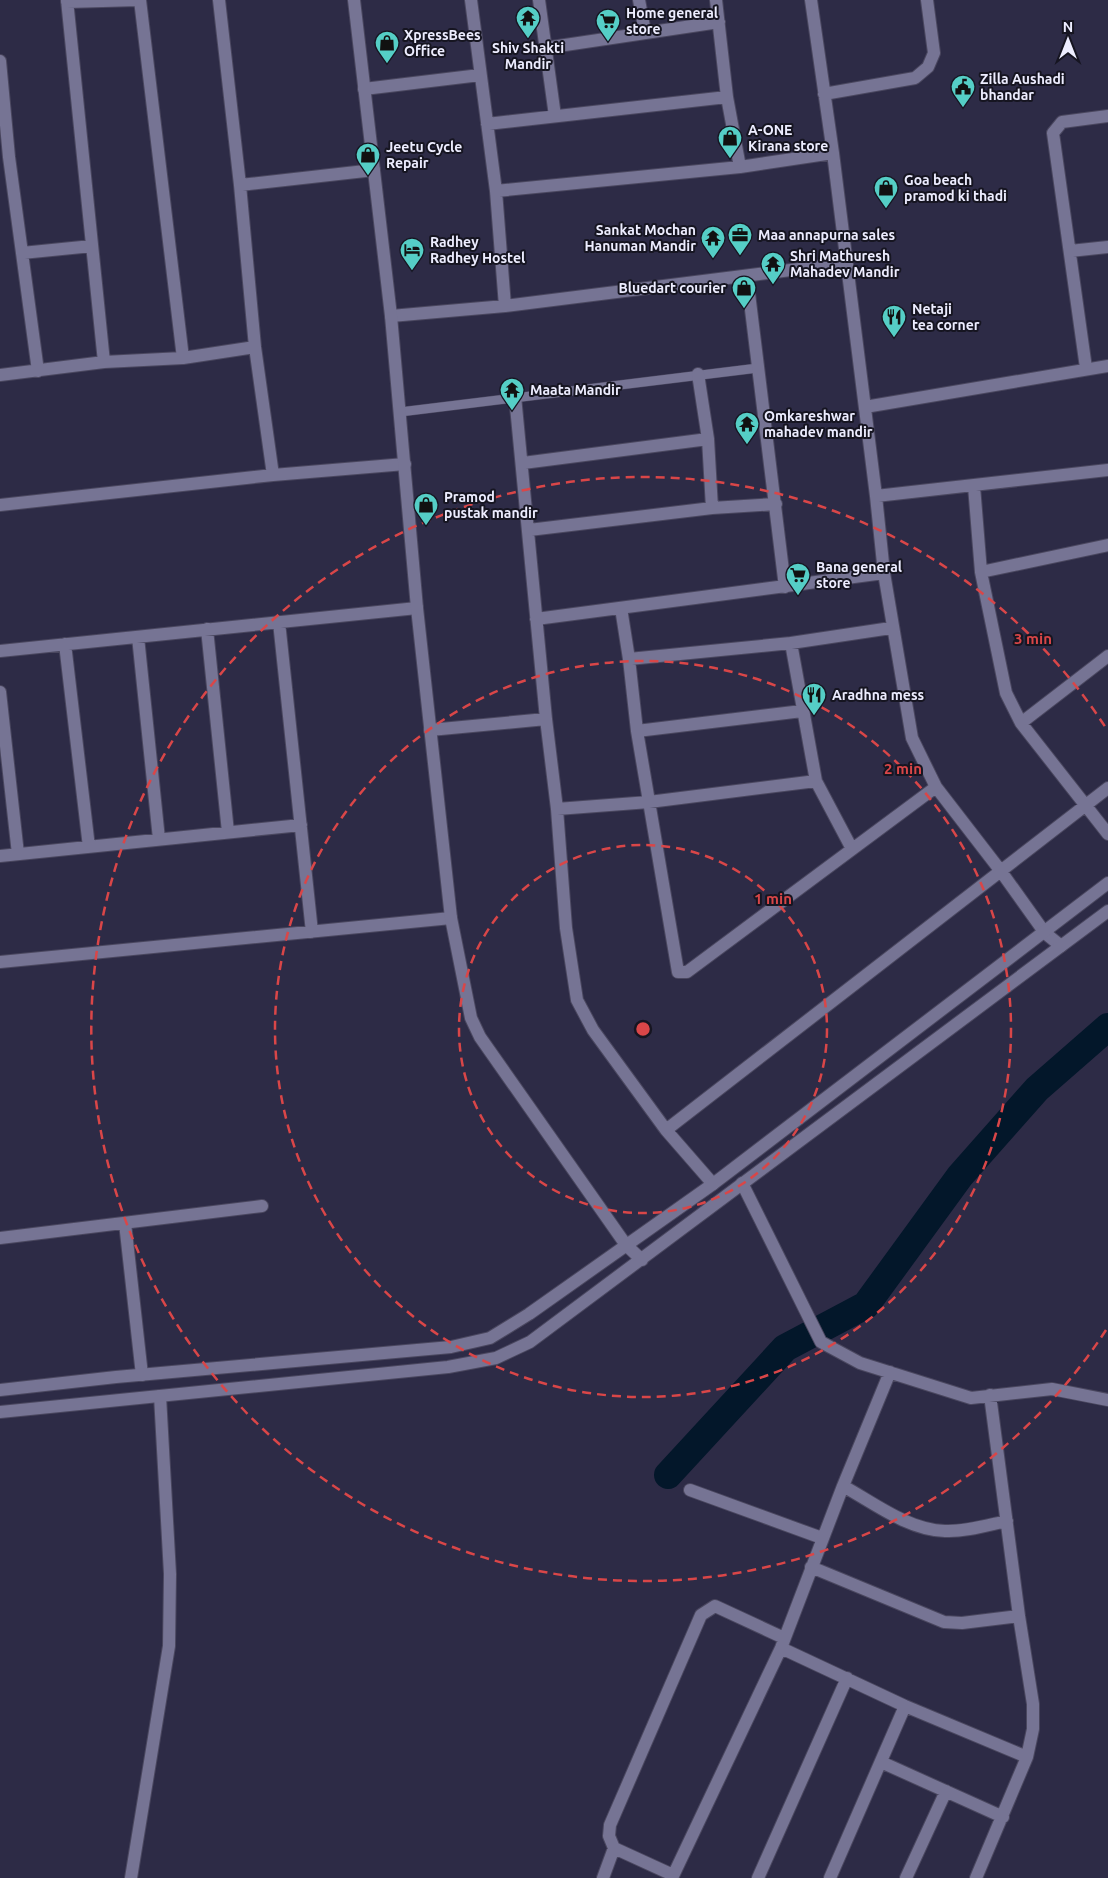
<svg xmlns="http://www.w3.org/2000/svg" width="1108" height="1878" font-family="Ubuntu,sans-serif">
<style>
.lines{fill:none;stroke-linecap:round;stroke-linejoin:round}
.river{stroke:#03172a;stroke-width:28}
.lane-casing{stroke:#4a475f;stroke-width:10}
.street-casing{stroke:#4a475f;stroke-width:14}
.secondary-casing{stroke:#4a475f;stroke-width:14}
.lane{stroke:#767494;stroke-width:9}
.street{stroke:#767494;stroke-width:12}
.secondary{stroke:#767494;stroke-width:12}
.ring{fill:none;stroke:#d94648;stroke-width:2.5;stroke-dasharray:9 6}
.labels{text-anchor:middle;stroke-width:4;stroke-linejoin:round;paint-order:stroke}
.poi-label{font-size:14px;font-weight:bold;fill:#ededff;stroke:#161521;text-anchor:start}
.centre{fill:#d94648;stroke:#161521;stroke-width:2.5}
.ring-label{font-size:15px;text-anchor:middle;font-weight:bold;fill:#d94648;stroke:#161521;stroke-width:4;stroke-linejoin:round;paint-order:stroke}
</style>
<rect width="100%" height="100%" fill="#2d2b46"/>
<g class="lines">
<path class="river" d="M668,1475L785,1348L866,1305L960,1176L1037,1089L1108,1027"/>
<defs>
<path id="lane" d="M400,412L758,368"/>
<path id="street" d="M67,0L104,362
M140,0L183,358
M219,0L240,185L255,347L273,475
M471,0L496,191L505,306
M539,0L555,116
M639,0L645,32
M716,0L727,97L740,167
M811,0L833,153L876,496L884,573L912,738L936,787L1000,870L1045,933L1061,946
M67,2L138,0
M545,48L719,22
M0,61L9,157L38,371
M364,89L480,75
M824,94L915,78L928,67L934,53L927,0
M487,124L727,97
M240,185L374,170
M496,191L740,167L833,153
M1070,251L1108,247
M22,253L92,246
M747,277L785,587
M391,316L505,306L846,263
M1086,368L1053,133L1062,122L1108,116
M698,374L708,439L712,508
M0,375L104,362L183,358L255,347
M515,396L546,719L557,809L566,928L577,1000L593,1030L666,1130L713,1184
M865,407L1108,366
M523,463L708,439
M974,486L981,572L1006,693L1021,723L1108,834
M876,496L1108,470
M0,505L273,475L405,464
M529,530L712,508L776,504
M981,572L1108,545
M621,608L629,659L637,731L678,972H687L936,787
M536,619L884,573
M279,622L312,932
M207,629L228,832
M138,637L159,839
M791,643L816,781L852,849
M65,644L89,847
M0,651L417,608
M629,659L791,643L891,628
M0,692L18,854
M1021,723L1108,656
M430,730L546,719
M637,731L802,711
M557,809L649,802L816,781
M0,856L301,825
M0,962L451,918
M666,1130L1108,788
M742,1183L821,1342L860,1363L971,1398L1052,1389L1108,1400
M125,1223L142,1375
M0,1238L262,1206
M990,1395L1019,1616L1033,1704V1729L1027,1757
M843,1486C874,1503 908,1530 945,1531C965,1532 988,1525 1007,1521
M690,1490L822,1538
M811,1567L944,1622L962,1623L1019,1616
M781,1648L905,1706L1027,1757L976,1878
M881,1762L1003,1817
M673,1875L614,1848L609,1836L610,1825L701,1615L715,1606L784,1638
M131,1878L169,1646L170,1574L160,1396
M603,1878L614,1848
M672,1878L781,1648L843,1486L890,1372
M758,1878L847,1678
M830,1878L905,1706
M906,1878L946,1791"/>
<path id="secondary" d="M354,0L391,316L417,608L451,918L471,1018L480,1037L626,1245L642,1260
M0,1390L116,1377L451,1347L490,1338L529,1314L713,1184L1108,883
M0,1412L448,1367L496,1358L530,1342C724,1199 916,1055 1108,911"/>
</defs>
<use href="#lane" class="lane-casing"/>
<use href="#street" class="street-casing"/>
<use href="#secondary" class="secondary-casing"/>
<use href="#lane" class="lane"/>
<use href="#street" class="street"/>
<use href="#secondary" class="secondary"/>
</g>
<g class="ring">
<circle cx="643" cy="1029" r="184"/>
<circle cx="643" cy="1029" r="368"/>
<path d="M1106 1330A552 552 0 1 1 1106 728"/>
</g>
<defs>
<symbol id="temple-pin" viewBox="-11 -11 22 30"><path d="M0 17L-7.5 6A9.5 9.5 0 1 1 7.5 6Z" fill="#55cec6" stroke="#161521"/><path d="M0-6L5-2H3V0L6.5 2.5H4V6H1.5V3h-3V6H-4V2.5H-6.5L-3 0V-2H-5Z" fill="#111"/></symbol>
<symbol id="supermarket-pin" viewBox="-11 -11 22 30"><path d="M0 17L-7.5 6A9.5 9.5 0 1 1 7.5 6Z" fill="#55cec6" stroke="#161521"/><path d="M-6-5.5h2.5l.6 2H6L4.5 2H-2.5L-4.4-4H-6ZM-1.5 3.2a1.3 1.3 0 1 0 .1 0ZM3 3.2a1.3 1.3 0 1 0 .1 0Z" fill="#111"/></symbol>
<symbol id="shop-pin" viewBox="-11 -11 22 30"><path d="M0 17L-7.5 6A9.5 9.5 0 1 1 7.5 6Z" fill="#55cec6" stroke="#161521"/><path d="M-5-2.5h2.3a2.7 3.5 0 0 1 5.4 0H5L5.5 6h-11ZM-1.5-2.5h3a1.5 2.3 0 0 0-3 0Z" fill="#111"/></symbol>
<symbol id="civic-pin" viewBox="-11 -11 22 30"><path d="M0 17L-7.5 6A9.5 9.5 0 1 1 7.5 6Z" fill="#55cec6" stroke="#161521"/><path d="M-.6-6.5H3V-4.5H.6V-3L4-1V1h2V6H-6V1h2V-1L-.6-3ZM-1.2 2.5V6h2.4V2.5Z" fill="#111"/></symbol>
<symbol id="office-pin" viewBox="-11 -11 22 30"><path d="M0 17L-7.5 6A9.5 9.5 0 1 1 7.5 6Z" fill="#55cec6" stroke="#161521"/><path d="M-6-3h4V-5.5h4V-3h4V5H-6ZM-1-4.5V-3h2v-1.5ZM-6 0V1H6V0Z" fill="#111"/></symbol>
<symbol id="hotel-pin" viewBox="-11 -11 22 30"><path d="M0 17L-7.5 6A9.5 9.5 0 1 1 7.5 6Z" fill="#55cec6" stroke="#161521"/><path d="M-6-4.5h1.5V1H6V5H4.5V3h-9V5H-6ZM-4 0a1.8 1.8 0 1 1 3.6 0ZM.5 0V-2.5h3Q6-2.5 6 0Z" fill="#111"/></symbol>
<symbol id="restaurant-pin" viewBox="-11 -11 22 30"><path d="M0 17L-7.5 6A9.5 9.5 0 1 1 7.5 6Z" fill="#55cec6" stroke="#161521"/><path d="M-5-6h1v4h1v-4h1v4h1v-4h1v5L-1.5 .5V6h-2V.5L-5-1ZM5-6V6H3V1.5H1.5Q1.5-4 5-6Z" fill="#111"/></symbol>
</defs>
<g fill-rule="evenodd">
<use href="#temple-pin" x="514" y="4" width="28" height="38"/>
<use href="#supermarket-pin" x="594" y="7" width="28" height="38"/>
<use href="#shop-pin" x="373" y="29" width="28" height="38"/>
<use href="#civic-pin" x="949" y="73" width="28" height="38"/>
<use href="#shop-pin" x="716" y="124" width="28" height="38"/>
<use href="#shop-pin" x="354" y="141" width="28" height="38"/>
<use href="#shop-pin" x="872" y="174" width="28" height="38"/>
<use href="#office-pin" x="726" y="221" width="28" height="38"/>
<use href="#temple-pin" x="699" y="224" width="28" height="38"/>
<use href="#hotel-pin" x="398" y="236" width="28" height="38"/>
<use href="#temple-pin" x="759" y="250" width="28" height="38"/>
<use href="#shop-pin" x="730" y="274" width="28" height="38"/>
<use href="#restaurant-pin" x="880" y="303" width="28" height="38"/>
<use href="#temple-pin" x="498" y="376" width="28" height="38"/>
<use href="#temple-pin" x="733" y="410" width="28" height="38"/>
<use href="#shop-pin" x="412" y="491" width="28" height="38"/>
<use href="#supermarket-pin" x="784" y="561" width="28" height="38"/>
<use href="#restaurant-pin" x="800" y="681" width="28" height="38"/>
</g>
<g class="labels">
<g class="poi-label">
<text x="626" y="18">Home general<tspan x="626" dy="16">store</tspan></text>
<text x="404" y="40">XpressBees<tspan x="404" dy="16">Office</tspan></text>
<text x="528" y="53" text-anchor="middle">Shiv Shakti<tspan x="528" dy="16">Mandir</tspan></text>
<text x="980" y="84">Zilla Aushadi<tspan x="980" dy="16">bhandar</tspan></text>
<text x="748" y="135">A-ONE<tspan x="748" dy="16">Kirana store</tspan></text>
<text x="386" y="152">Jeetu Cycle<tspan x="386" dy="16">Repair</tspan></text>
<text x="904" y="185">Goa beach<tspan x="904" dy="16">pramod ki thadi</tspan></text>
<text x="696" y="235" text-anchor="end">Sankat Mochan<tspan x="696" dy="16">Hanuman Mandir</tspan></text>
<text x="758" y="240">Maa annapurna sales</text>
<text x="430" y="247">Radhey<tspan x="430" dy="16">Radhey Hostel</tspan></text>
<text x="790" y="261">Shri Mathuresh<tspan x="790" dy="16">Mahadev Mandir</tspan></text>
<text x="726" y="293" text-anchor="end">Bluedart courier</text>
<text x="912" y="314">Netaji<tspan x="912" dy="16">tea corner</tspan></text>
<text x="530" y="395">Maata Mandir</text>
<text x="764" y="421">Omkareshwar<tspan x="764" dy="16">mahadev mandir</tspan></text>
<text x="444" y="502">Pramod<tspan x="444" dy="16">pustak mandir</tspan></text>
<text x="816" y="572">Bana general<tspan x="816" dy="16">store</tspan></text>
<text x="832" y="700">Aradhna mess</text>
</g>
</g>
<circle cx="643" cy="1029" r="8" class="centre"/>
<g class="ring-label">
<text x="1033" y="644">3 min</text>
<text x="903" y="774">2 min</text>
<text x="773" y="904">1 min</text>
</g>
<g transform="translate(1068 40)" stroke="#161521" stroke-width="4" paint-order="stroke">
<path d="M0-4L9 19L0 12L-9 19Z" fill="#ededff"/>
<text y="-8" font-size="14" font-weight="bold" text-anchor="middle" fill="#ededff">N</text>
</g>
</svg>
